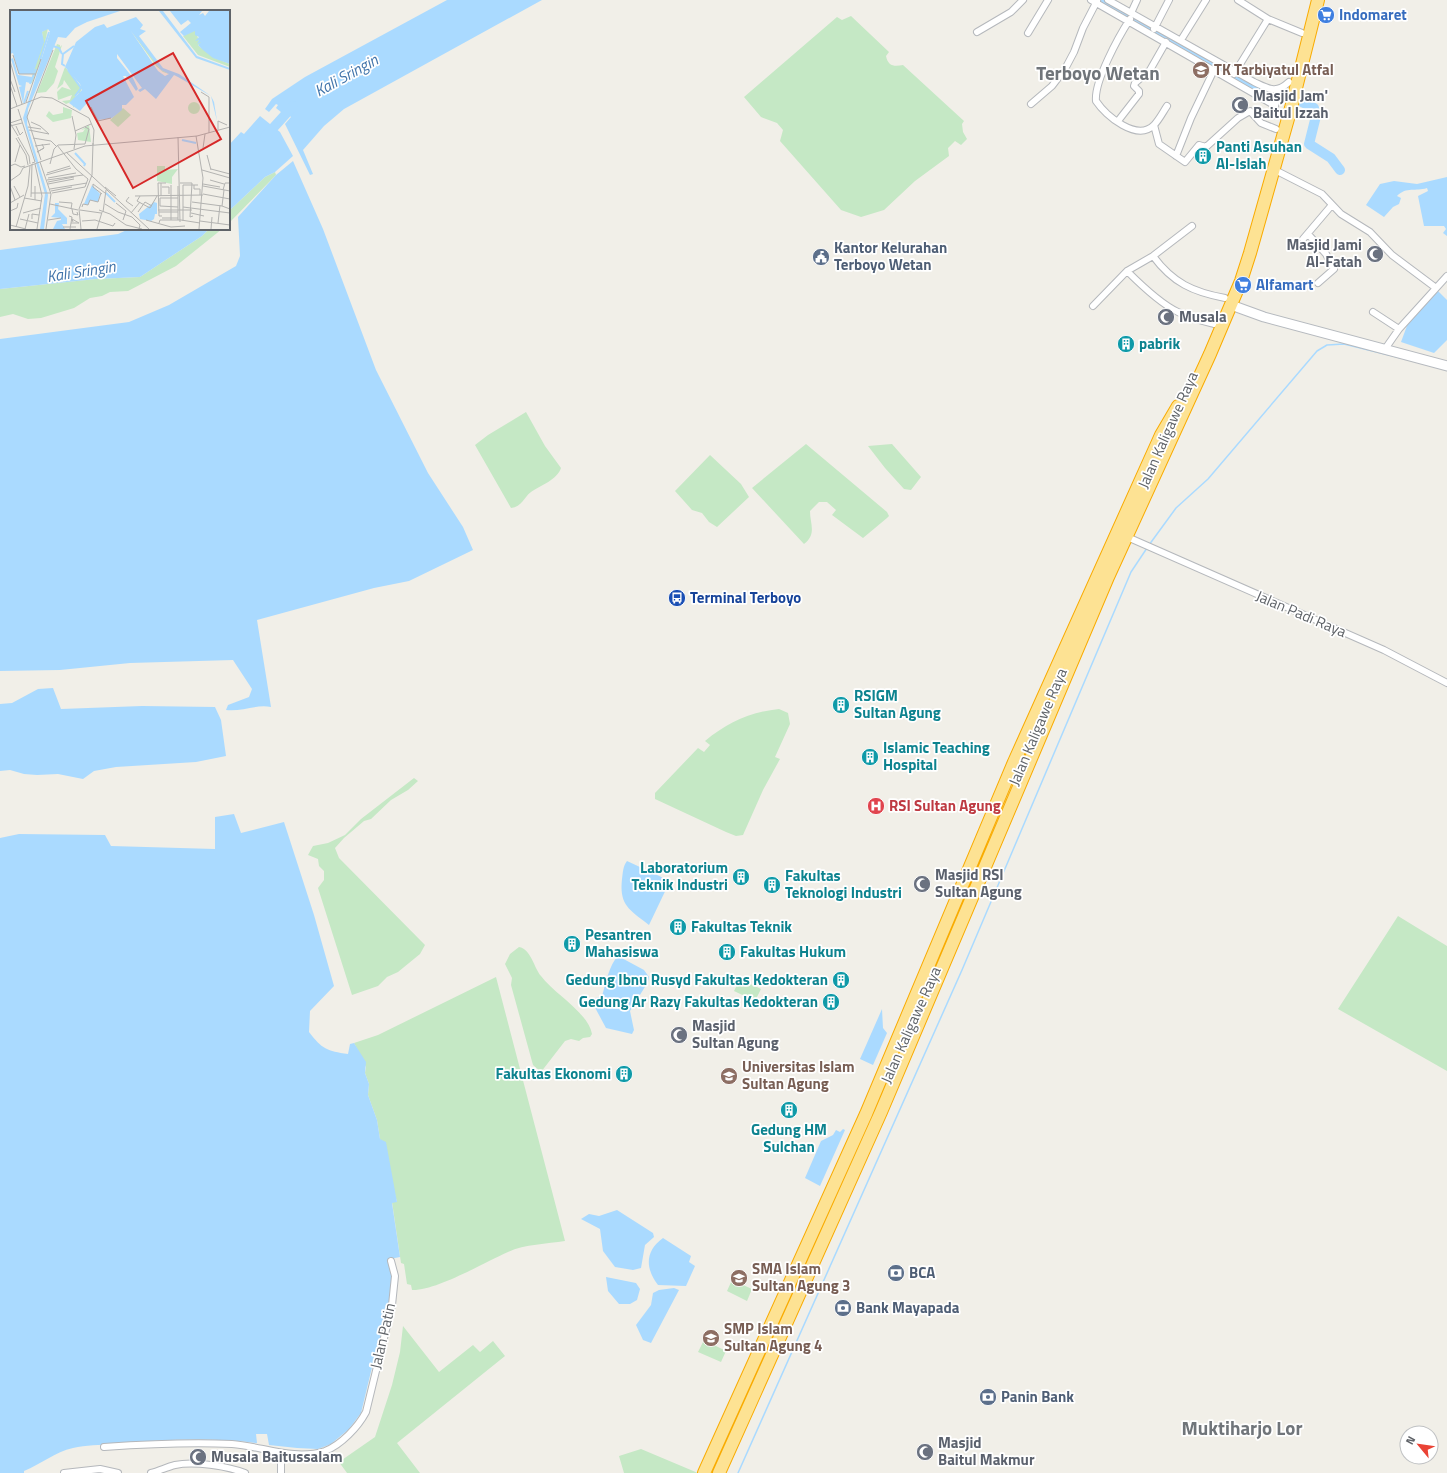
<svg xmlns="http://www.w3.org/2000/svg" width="1447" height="1473" font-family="'Titillium Web',sans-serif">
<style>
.green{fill:#c5e8c5}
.water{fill:#aadaff}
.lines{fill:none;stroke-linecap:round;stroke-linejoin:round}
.stream{stroke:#aadaff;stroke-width:1.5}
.river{stroke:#aadaff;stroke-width:10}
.street-casing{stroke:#b5b8bc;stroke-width:8}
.secondary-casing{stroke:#b6babf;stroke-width:11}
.highway-casing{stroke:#f9ab00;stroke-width:14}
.street{stroke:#fff;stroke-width:6}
.secondary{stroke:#fff;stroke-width:9}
.highway{stroke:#fde293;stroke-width:12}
.labels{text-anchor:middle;stroke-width:3.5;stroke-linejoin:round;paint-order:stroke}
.shop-label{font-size:15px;font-weight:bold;fill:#366cbe;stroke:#fff;text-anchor:start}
.education-label{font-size:15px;font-weight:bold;fill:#785e54;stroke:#fff;text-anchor:start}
.worship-label{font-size:15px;font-weight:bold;fill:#5b616d;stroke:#fff;text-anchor:start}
.culture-label{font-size:15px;font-weight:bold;fill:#0d838f;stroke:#fff;text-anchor:start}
.service-label{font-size:15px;font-weight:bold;fill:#4e5e75;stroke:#fff;text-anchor:start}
.street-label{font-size:15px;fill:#5f6368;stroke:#fff}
.transit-label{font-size:15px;font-weight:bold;fill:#164399;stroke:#fff;text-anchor:start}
.health-label{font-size:15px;font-weight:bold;fill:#be3a42;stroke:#fff;text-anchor:start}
.water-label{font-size:16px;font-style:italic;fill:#4174aa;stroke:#fff}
.district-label{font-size:19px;font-weight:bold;fill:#70757a;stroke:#fff}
.inset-river{fill:none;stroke:#aadaff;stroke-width:2}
.inset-road{fill:none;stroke:#b3b3b1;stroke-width:1}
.view{fill:#d62828;fill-opacity:0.15;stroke:#d62828;stroke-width:2}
.inset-edge{fill:none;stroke:#5f6368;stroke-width:2}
</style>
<rect width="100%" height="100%" fill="#f1efe8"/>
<path class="green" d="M851,16L889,52L886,56C888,66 894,67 903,65L964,121L962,124L963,132L967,139L961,145L955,141L948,148L949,156L915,181L884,210L861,217L841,210L780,141L783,130L777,123L761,117L744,97L837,17L842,20Z
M275,172L276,175L229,223V211L265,177Z
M209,229H222L176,266L128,291L110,292L102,296L90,298L74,308L41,318L28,319L13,314L0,317V289L96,279L140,277L202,236Z
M526,412L545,446L561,468C557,480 541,485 531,492C524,497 522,507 511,508L475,445L488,435Z
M806,444L887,512L889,516L887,518L863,538L832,515L836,510L827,502H819L810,511C810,524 817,534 804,544L752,488Z
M892,444L921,477L911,490L904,489L885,468L868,446Z
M710,455L741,484L749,497L717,527L709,522L702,513L692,510L675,491Z
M779,709L788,713L790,724L775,757L780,759L763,790L743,835L736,836L726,832L655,799V793L698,748L704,752L710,745L705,741C727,723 750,712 779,709Z
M414,778L418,781L408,790L391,800L371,819L364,821L344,838L335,848L339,858L425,945L420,954L398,972L387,977L378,986L352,995L318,888L324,880V871L319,866L318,859L308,855L313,846L328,843L345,835L361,819Z
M1398,916L1447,946V1071L1338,1009Z
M519,947C531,949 534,968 541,976C554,994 588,1012 592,1034L590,1037L583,1038L579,1041L571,1039L565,1041L541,1072L533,1065L511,985L512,978L505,964L510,954Z
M496,977L565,1241C547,1244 525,1244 508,1252C485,1262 436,1291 412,1290L411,1285L407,1284L404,1264L401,1263L392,1202H397L380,1139L377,1120L368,1095L369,1084L365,1073L366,1067L354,1043L378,1035Z
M740,979L761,989L755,1001L734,991Z
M732,1280L752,1289L747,1301L727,1291Z
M403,1326L439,1372L473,1345L480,1352L493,1341L505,1356L397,1443L420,1473H347L339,1462L375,1437L392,1385L400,1352Z
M704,1340L726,1351L721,1362L698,1352Z
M641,1449L698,1473H624L619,1456Z"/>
<path class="water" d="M447,0H542L344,109L324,126L303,150L313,174L310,175L285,124L291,117L289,115L287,117L276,108L278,105L276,104L269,112L265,109L272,99L305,77Z
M260,116L280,132L293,156L275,172L265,177L229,211V145L241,132L244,134Z
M293,161L323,229L376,370L428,473L463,527L473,550L409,581L374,588L257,620L271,707C256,704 241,712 226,710L228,705L249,697L252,689L233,660L130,663L60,670L0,671V339L129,322L169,305L236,266L240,256L238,217L276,175Z
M1447,177V236L1443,233L1446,229L1444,226H1424L1418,196L1428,191L1427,188C1415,192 1407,186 1397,196L1401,198L1399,204L1393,207L1384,217L1366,205L1380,184L1394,181L1417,184Z
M129,229H209L202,236L140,277L96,279L0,289V250L118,234Z
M1438,291L1447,300V340L1434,353L1401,342L1408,323Z
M53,688L61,709L142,706L215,707L221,720L226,756L196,762L116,767L94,771L83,779L58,774L37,775L24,774L10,770L0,771V704L12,703L38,689Z
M234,814L241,833L284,822L314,915L334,986L310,1011L309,1032C322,1049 327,1051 348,1054L350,1044L354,1043L366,1062L365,1073L369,1084L368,1095L377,1120L380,1139L386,1142L397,1202L392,1203L400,1257L390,1259L393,1284L390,1307L374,1359L361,1413L349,1429L331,1444L318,1449L297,1448L269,1445L267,1434H256L257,1443C209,1437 160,1440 113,1444C100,1445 86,1445 73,1448C55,1452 41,1464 24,1471V1473H0V838L19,834L105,835L111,846L215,849V817Z
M627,861L670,881L649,925C630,910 619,906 622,879C623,872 623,866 627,861Z
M618,956L644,970L649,977L648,982L630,1011L634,1030L632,1034L606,1028L592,1002L593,999L602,996C606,983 609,965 618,956Z
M882,1009L883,1028L887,1033L873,1065L860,1059Z
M843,1129L845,1130L820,1186L805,1178L821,1141L833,1135L836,1130L840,1132Z
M617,1210L653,1233L654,1237L645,1245L641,1268L633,1270L615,1267L603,1251L600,1229L581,1219L589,1214L599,1216Z
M663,1238L691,1256L689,1262L695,1266L686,1286L658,1285C645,1268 645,1251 663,1238Z
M606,1277L636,1283L640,1289L637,1300L630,1304H619L608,1291Z
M674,1288L679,1290L651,1343L643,1340L636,1325L651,1305L653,1293L659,1290Z"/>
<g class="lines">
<path class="stream" d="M1149,545L1176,508L1208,479L1317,351L1327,345L1344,344L1401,358
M738,1473L962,970L1131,572L1147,548"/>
<path class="river" d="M1099,0L1255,87L1302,102L1314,108L1316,116L1309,144L1331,158L1340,170
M265,137L293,106"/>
<defs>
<path id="street" d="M1091,0L1272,104L1275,106V113L1280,115
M1108,0L1254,82C1269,89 1276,94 1289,82
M1238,0L1268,19L1302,33
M1131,13L1137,0
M1130,19C1119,36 1094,81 1096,101C1106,116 1137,142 1154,125C1159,120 1163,112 1167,106
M1154,29L1169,0
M977,32L1011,12L1023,0
M1028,33L1048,0
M1181,40L1206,0
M1234,74L1268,19
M1031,104L1052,86L1065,69L1074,52L1083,28L1097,1
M1275,106L1280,89
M1118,121L1139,94V91L1134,86L1135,83L1150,70L1166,42
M1154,125L1159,144L1185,162L1199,145L1206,147L1238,118L1250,111L1261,123L1276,129
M1176,156L1191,118L1213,72
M1273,169L1322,194L1341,214L1370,232L1392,255L1436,288
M1308,234L1326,254L1334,269L1318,283
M1303,239L1331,206
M1153,256C1173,283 1193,292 1225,298
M1127,271C1141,285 1161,304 1178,312C1189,318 1202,321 1214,324
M1093,306L1127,271L1153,256L1192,226
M1373,312L1399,329
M1385,349L1399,329L1447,276
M1125,536L1384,650L1447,683
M104,1447C147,1444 190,1442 232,1444C262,1446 294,1461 325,1451C341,1445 358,1427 366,1412L392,1305L395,1276L391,1261
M281,1453V1473
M64,1473L100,1469L118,1473
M151,1473C159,1471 167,1467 175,1465C194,1461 227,1466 245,1473"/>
<path id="secondary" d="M1231,305L1264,317L1447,366"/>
<path id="highway" d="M704,1473L866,1114L1014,762L1161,435L1178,406
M719,1473L881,1112L1108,577L1210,354L1241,281L1250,253L1291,108L1318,0"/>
</defs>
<use href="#street" class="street-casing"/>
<use href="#secondary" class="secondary-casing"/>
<use href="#highway" class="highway-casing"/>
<use href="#street" class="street"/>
<use href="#secondary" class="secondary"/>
<use href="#highway" class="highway"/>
</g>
<defs>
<symbol id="supermarket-disc" viewBox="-11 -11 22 22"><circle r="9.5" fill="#3f7fe0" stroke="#fff"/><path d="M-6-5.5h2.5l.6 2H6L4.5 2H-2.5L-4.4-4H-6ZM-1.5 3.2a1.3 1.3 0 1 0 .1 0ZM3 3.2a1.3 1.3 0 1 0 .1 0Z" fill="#fff"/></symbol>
<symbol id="school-disc" viewBox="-11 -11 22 22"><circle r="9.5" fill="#8d6e63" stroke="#fff"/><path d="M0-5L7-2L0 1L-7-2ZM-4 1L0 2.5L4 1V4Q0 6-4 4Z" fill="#fff"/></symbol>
<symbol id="mosque-disc" viewBox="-11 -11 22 22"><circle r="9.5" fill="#6b7280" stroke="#fff"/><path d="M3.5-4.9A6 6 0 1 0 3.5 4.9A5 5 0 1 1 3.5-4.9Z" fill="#fff"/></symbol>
<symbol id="building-disc" viewBox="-11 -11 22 22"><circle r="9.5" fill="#0f9aa8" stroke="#fff"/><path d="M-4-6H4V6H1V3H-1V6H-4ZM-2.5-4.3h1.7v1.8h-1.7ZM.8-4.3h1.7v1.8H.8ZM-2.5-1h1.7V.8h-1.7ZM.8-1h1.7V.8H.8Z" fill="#fff"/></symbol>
<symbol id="civic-disc" viewBox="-11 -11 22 22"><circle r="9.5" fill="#5c6f8a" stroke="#fff"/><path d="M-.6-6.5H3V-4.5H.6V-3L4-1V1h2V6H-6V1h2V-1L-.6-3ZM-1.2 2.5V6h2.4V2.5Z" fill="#fff"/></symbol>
<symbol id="bus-disc" viewBox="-11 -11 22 22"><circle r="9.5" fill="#1a4fb4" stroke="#fff"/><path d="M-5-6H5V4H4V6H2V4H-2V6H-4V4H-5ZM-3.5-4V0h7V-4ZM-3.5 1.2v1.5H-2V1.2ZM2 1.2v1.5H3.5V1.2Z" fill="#fff"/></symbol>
<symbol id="hospital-disc" viewBox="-11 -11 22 22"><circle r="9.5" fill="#e0444e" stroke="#fff"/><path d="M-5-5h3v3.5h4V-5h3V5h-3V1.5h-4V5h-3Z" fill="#fff"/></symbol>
<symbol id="university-disc" viewBox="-11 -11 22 22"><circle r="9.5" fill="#8d6e63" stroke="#fff"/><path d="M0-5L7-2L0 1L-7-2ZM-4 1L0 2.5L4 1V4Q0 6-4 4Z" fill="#fff"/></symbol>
<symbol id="bank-disc" viewBox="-11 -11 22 22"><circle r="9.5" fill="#5c6f8a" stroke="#fff"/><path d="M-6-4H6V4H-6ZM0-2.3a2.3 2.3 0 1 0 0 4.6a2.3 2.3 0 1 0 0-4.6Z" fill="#fff"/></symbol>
</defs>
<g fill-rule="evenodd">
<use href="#supermarket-disc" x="1316" y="5" width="20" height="20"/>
<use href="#school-disc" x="1191" y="60" width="20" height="20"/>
<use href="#mosque-disc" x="1230" y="95" width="20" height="20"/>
<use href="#building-disc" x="1193" y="146" width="20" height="20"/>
<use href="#mosque-disc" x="1365" y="244" width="20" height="20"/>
<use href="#civic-disc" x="811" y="247" width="20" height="20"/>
<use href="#supermarket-disc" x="1233" y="275" width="20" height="20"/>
<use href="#mosque-disc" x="1156" y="307" width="20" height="20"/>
<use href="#building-disc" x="1116" y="334" width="20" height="20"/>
<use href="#bus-disc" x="667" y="588" width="20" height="20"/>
<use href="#building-disc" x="831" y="695" width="20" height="20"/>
<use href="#building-disc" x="860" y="747" width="20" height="20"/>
<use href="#hospital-disc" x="866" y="796" width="20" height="20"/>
<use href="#building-disc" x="731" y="867" width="20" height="20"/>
<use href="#mosque-disc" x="912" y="874" width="20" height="20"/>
<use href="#building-disc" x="762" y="875" width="20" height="20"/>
<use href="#building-disc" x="668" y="917" width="20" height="20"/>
<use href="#building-disc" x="562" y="934" width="20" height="20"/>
<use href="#building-disc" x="717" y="942" width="20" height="20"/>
<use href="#building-disc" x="831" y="970" width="20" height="20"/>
<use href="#building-disc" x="821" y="992" width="20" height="20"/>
<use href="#mosque-disc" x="669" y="1025" width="20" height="20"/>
<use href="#building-disc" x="614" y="1064" width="20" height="20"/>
<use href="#university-disc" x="719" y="1066" width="20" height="20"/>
<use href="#building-disc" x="779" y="1100" width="20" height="20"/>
<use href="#bank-disc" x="886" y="1263" width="20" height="20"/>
<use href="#school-disc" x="729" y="1268" width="20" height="20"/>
<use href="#bank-disc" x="833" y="1298" width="20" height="20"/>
<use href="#school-disc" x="701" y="1328" width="20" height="20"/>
<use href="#bank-disc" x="978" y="1387" width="20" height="20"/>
<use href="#mosque-disc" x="915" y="1442" width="20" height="20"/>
<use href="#mosque-disc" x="188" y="1447" width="20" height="20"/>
</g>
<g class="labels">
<g class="shop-label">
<text x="1339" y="20">Indomaret</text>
<text x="1256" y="290">Alfamart</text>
</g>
<g class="education-label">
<text x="1214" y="75">TK Tarbiyatul Atfal</text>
<text x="742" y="1072">Universitas Islam<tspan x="742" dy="17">Sultan Agung</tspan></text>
<text x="752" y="1274">SMA Islam<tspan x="752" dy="17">Sultan Agung 3</tspan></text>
<text x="724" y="1334">SMP Islam<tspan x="724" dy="17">Sultan Agung 4</tspan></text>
</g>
<g class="worship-label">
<text x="1253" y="101">Masjid Jam'<tspan x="1253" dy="17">Baitul Izzah</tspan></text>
<text x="1362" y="250" text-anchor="end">Masjid Jami<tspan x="1362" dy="17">Al-Fatah</tspan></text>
<text x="1179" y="322">Musala</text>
<text x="935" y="880">Masjid RSI<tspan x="935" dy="17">Sultan Agung</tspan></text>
<text x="692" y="1031">Masjid<tspan x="692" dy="17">Sultan Agung</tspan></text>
<text x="938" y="1448">Masjid<tspan x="938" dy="17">Baitul Makmur</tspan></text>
<text x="211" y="1462">Musala Baitussalam</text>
</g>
<g class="culture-label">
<text x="1216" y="152">Panti Asuhan<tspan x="1216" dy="17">Al-Islah</tspan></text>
<text x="1139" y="349">pabrik</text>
<text x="854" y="701">RSIGM<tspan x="854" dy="17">Sultan Agung</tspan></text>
<text x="883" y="753">Islamic Teaching<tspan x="883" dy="17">Hospital</tspan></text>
<text x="728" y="873" text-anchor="end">Laboratorium<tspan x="728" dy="17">Teknik Industri</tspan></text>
<text x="785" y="881">Fakultas<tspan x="785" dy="17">Teknologi Industri</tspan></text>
<text x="691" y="932">Fakultas Teknik</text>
<text x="585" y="940">Pesantren<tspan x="585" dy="17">Mahasiswa</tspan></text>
<text x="740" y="957">Fakultas Hukum</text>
<text x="828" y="985" text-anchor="end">Gedung Ibnu Rusyd Fakultas Kedokteran</text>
<text x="818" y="1007" text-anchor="end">Gedung Ar Razy Fakultas Kedokteran</text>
<text x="611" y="1079" text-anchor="end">Fakultas Ekonomi</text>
<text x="789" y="1135" text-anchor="middle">Gedung HM<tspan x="789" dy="17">Sulchan</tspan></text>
</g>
<g class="service-label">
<text x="834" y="253">Kantor Kelurahan<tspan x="834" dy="17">Terboyo Wetan</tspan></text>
<text x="909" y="1278">BCA</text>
<text x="856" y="1313">Bank Mayapada</text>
<text x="1001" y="1402">Panin Bank</text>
</g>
<g class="street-label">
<text transform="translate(1168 430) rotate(-66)" y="5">Jalan Kaligawe Raya</text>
<text transform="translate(1301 614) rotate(23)" y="5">Jalan Padi Raya</text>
<text transform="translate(1038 727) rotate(-67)" y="5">Jalan Kaligawe Raya</text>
<text transform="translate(911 1025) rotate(-66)" y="5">Jalan Kaligawe Raya</text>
<text transform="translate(383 1336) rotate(-77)" y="5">Jalan Patin</text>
</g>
<g class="transit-label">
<text x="690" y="603">Terminal Terboyo</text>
</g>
<g class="health-label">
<text x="889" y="811">RSI Sultan Agung</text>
</g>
<g class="water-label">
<text transform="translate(346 75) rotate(-29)" y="6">Kali Sringin</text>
<text transform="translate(81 271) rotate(-9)" y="6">Kali Sringin</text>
</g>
<g class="district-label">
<text x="1098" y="80">Terboyo Wetan</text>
<text x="1242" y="1435">Muktiharjo Lor</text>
</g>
</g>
<g transform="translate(10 10)">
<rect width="220" height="220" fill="#f1efe8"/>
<path d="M38,18L32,47L22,73H20L33,30L32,22ZM185,20L189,31L193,32L188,35L190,37L205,48L220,54V57L188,45L173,26ZM121,21L125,24L151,60L162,65L153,62L146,56ZM47,34L50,35V37L52,35L45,57L48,61L44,73L36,82L27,83ZM55,57L72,78L70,83L66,84L64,98L61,92L56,94L52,91L60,90L62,85L48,90L47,82L52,77L61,80L54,70L53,74L47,79ZM178 98a6 6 0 1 1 12 0a6 6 0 1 1-12 0ZM53,97L62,100L61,108L43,112L36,106L39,101L43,105L53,103ZM113,98L121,105L108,117L100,110ZM79,115L81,132L68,130L67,123L73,122L75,119L71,120ZM147,156H155V160L168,159L162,167V174L147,171Z" fill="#c5e8c5"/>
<path d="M0,1H110L77,12L65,18L56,28L48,27L18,99L17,114L38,185L34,219H30L35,184L13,108L40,22L38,19L32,22L34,32L23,64H9L3,43L0,44ZM149,1H153L187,46L220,58V60L186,48ZM160,1H192L189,5L193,3L195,6L199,1H220V54L203,48L193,40L188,35L191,32L187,34L189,30L185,31L189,27L185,25V21L174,26L170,22L181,13L178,10L171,15ZM126,7L133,15L130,19L136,21L129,26L153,58L169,64L201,86L204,92L207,111L201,86L168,67L164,65L146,89L135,79L130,82L128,80L132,78L107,44V48L123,68L128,79L126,81L116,66H113L124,87L116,95H112V100L102,108L88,110L77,93L70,101L59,93L72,80L70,74L55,57L66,32L85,17L94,14L97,18ZM121,21L151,60L159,64L155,66L148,61ZM3,48L8,65L22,67L20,73L16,72L13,93L9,77L12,76L9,75L1,49ZM82,175L90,184L88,192L80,190L78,195L74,194ZM144,192L147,193V204H145L144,209L141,211L130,209L129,204ZM45,193H49L48,199L57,208V214H52L55,219H43L47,211L51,210V208L41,207L45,203Z" fill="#aadaff" fill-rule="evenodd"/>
<path class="inset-river" d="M43,36L49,38L52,44M30,50L39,22M55,56L52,54L53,44L64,36M58,60L71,78L65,86M20,74L26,59M14,93L18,81M172,130L186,133M65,143L75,154L74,156M96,183L105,192"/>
<path class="inset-road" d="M3,45L9,64H26M0,51L12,94M0,69L5,82M0,75L7,96M191,82L199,87V123M16,92L31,49M81,97L88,111L101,108M0,99L31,87L42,88L79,108L84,120L83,135M8,99L25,152L22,153M62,106L66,125L64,139M0,113L8,126M0,113L12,109M0,116L12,113M6,116L10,125L13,122M18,117L31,119M19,120L39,124L30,116L21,112M208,120V111L217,115M65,121L81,114M186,126L193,168L189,219M8,127L19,146L20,154M168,127L170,212M6,128L16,145L18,155M23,128L41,131L46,136M32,134L34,138L27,142L34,138M75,134L79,119L75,117M25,136L40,134M193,138L195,124M56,142L139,219M197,145L201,160M31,150L17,107L43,40M5,152L10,135M30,152L41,184L36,219M25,154L32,186L27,219M40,154L44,139L48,135L75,134M0,156L5,154L11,157L15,156M201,159L220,164M192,160L220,168M37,163L60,156M36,165L61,158M38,168L66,163M37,170L73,165M200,170L214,174M0,171L10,164L13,158L75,136L187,126L220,117M38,172L64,167M170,173H182L180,207L183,206M38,174L64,169M83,174V177L92,184M83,174L95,183M193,174L210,177M184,175V179H190V185M0,176L5,190M4,176L10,187M25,176V190M168,176V210M193,176L220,181M95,177L106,186M152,177H159V184M40,179L77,173M213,180L215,173H220M41,181L62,177M21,183H41M42,183L75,177L78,169L66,159L47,135M193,184L220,189M125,186L193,185M130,186L127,191L140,198L147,186M151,186V173M21,187L22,154M119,187L116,191L123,196M14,188L32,191M168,188H150V196L168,197M49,192L62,193L61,199M182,192L212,196L220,199M0,193L14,185M106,193L116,201L113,210M40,194L68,200M95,194L108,202L122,207L130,215L129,219M212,196L214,180M72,197L73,194L78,195L80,190L88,192L91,183M173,197L220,203M62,199L63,204L68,205L67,202M70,200L91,203M89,200L100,204L116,215L132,219M148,200H182M0,201L7,198L8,193M93,202L96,180M128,202L135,192L142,196M149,202H168M13,203L31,198M121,203L130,192M181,203L194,206M59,206L62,207L60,219M152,206H149L148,173H156M152,208H168M10,209L28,213M22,209V204L29,205M38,210L51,208M136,210L161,217L175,216M161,210V175M72,211L85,210L103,216L105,213M173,211V175H188M190,211L220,215M61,213H69L62,209L63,212M149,213L150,210H171L190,213M208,213L210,195M0,215L16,219M6,217L18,176L20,156M53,217H66M15,219L19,204M71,219L69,199L82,165L83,133M87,219L92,202M201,219L202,207"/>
<path class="view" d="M163,43L211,129L123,178L76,91Z"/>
<rect width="220" height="220" class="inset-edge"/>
</g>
<g transform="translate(1419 1445) rotate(299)"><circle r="19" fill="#ffffff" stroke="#bfc1c3"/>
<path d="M0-3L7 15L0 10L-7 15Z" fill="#ea4335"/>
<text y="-6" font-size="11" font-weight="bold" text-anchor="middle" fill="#5f6368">N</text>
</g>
</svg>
